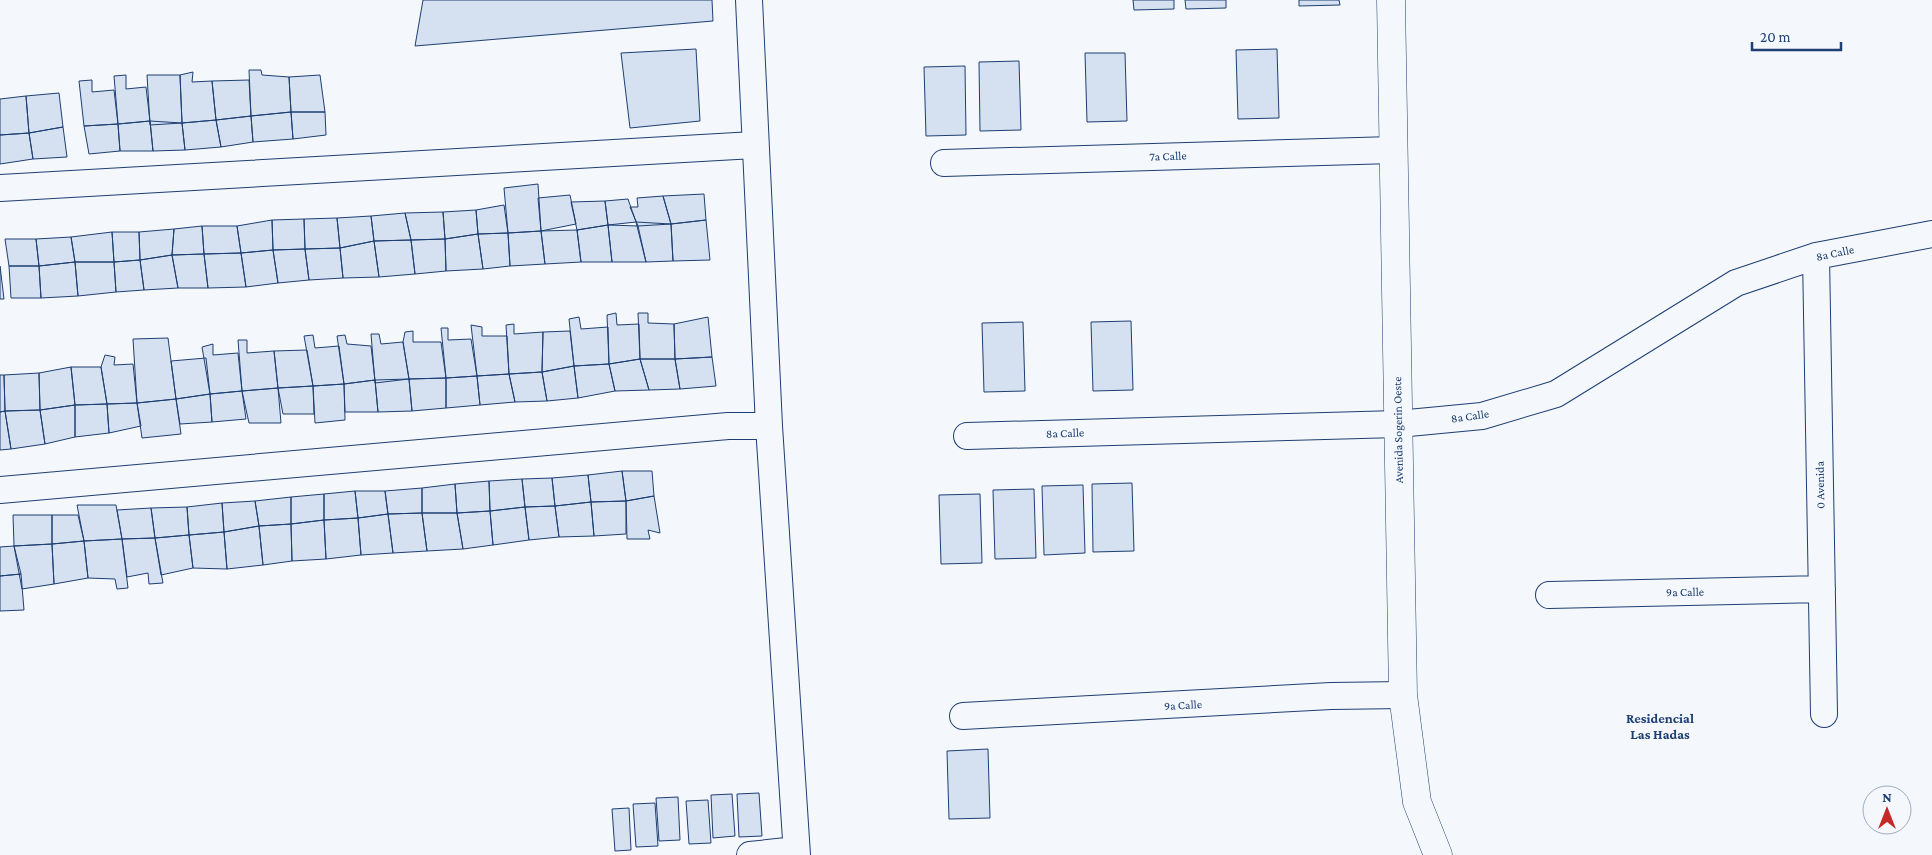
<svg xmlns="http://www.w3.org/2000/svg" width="1932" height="855" font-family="'Crimson Pro',serif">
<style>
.building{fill:#d5e0f0;stroke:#1d3f73}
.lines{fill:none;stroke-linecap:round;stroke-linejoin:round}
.minor-casing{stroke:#1d3f73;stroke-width:28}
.tertiary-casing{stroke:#1d3f73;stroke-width:29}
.minor{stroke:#f4f7fb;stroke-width:26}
.tertiary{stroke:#f4f7fb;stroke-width:28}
.labels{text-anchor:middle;stroke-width:4;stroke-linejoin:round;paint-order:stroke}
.street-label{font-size:12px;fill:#1d3f73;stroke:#f4f7fb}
.neighbourhood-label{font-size:14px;font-weight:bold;fill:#1d3f73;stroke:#f4f7fb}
</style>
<rect width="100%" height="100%" fill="#f4f7fb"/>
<path class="building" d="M423,0H712L713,21L415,46Z
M1133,0H1174V9L1134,10Z
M1185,0H1226V8L1186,9Z
M1299,0H1339L1340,5L1299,6Z
M696,49L700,121L630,128L621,53Z
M1277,49L1279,118L1238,119L1236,50Z
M1085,53H1125L1127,121L1087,122Z
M1019,61L1021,130L980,131L979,62Z
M965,66L966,135L926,136L924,67Z
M249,70H261L262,75L289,77L291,112L251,116Z
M193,72L192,82L212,81L216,120L182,123L180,75Z
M126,75V89L146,87L150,121L118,124L114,76Z
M147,75H180L182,123L150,125Z
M320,75L325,112H291L289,77Z
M92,80V92L114,90L118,124L84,126L79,81Z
M249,80L251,116L216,120L212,81Z
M59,93L63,127L29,133L26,96Z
M26,96L29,133L0,135V99Z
M291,112L293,139L253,142L251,116Z
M291,112H325L326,135L293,139Z
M251,116L253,142L221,147L216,120Z
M216,120L221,147L185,150L182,123Z
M150,121L153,151H120L118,124Z
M150,121L182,123L185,150L153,151Z
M118,124L120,151L89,154L84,126Z
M63,127L67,157L33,159L29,133Z
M29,133L33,159L0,164V135Z
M538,184L541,231L508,233L504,188Z
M704,194L706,220L671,224L663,196Z
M570,195L576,224L541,231L538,198Z
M663,196L671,224L638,226L630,207H638L637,198Z
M628,199L636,222L608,225L605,201Z
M605,201L608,225L577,230L571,202Z
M504,205L508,233L478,234L476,210Z
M476,210L478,234L445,239L443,212Z
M443,212L445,239L411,240L405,213Z
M405,213L411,240L374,241L371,216Z
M371,216L374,241L340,248L337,218Z
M337,218L340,248L305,249L304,219Z
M304,219L305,249L273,250L272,220Z
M272,220L273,250L241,253L237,226Z
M706,220L710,260L673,261L671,224Z
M636,222L671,224L673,261L646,262Z
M608,225L612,262H581L577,230Z
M608,225L638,226L646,262H612Z
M202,226L204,254L172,255L174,229Z
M202,226H237L241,253L204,254Z
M174,229L172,255L140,260L139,232Z
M577,230L581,262L545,264L541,231Z
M541,231L545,264L510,266L508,233Z
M112,232L114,262H75L71,237Z
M112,232H139L140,260L114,262Z
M508,233L510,266L483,269L478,234Z
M478,234L483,269L446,271L445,239Z
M71,237L75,262L39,266L36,239Z
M5,239H36L39,266H9Z
M445,239L446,271L415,274L411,240Z
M411,240L415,274L379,277L374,241Z
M374,241L379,277L343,278L340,248Z
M340,248L343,278L309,280L305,249Z
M305,249L309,280L278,283L273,250Z
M273,250L278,283L246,287L241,253Z
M241,253L246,287L208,288L204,254Z
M204,254L208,288H178L172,255Z
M172,255L178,288L144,290L140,260Z
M140,260L144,290L116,292L114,262Z
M75,262L78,296L41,298L39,266Z
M75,262H114L116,292L78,296Z
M0,266L4,299H0Z
M9,266H39L41,298H11Z
M616,313L617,325L639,324L640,359L609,364L607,315Z
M638,313H648V323L674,324L675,359H640Z
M579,317L581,329L608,327L609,364L574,366L569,319Z
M708,317L712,357L675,359L674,324Z
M1131,321L1133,390L1093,391L1091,322Z
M1023,322L1025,391L984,392L982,323Z
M514,324V334L543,332L542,372L509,374L506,325Z
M471,325L482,327V336H507L509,374L477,376Z
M441,328H448V340L471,339L477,376L446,378Z
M413,331V342H441L446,378L409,379L403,342L405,332Z
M570,331L574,366L542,372L543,332Z
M371,334H379L381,344L403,342L409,379L375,383Z
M313,335L315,348L339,346L344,384L313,386L304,336Z
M345,335L347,344L371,346L375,380L344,384L337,336Z
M168,338L176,399L137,403L133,339Z
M238,340H247V353L274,351L278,388L242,391Z
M213,344V355L238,353L242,391L210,394L202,347Z
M307,350L313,386L278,388L274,351Z
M105,355L115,357L114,365L133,364L137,403L107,404L101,367Z
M712,357L716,386L680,389L675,359Z
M206,358L210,394L176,399L171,361Z
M640,359L649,390L615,391L609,364Z
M640,359H675L680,389L649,390Z
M609,364L615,391L578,398L574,366Z
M574,366L578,398L547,401L542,372Z
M71,367L75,405L40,410L39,373Z
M71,367H101L107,404L75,405Z
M542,372L547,401L515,402L509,374Z
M39,373L40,410L5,411L4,375Z
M509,374L515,402L480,405L477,376Z
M0,375H4L5,411L0,412Z
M477,376L480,405L446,408V378Z
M446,378V408L412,411L409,379Z
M409,379L412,411L378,412L375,380Z
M375,380L378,412H345L344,384Z
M344,384L345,420L315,423L313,386Z
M313,386L314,414H283L278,388Z
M278,388L281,423H249L242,391Z
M242,391L246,419L212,422L210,394Z
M210,394L212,422L180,424L176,399Z
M176,399L181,434L142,438L137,403Z
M137,403L141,426L109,433L107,404Z
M107,404L109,433L75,437V405Z
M75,405V437L45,444L40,410Z
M40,410L45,444L11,449L5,411Z
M5,411L11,449L0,450V412Z
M622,471L626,501L591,502L588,475Z
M622,471H652L654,496L626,501Z
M588,475L591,502L555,506L552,478Z
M552,478L555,506L525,507L522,479Z
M522,479L525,507L490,511L489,481Z
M489,481L490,511L457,513L455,484Z
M1132,483L1134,551L1093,552L1092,484Z
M455,484L457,513H422V488Z
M1083,485L1085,553L1044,555L1042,486Z
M422,488V513L388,514L385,491Z
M1034,489L1036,558L995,559L993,490Z
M355,491L358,518L324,520V494Z
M355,491H385L388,514L358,518Z
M324,494V520L291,524V497Z
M980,494L982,563L941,564L939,495Z
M654,496L660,533L648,530L650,539H627L626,501Z
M291,497V524L259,526L255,501Z
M255,501L259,526L224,532L222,503Z
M626,501V534L594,536L591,502Z
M591,502L594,536L559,537L555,506Z
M222,503L224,532L189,535L187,507Z
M77,505H116L122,539L84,541Z
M555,506L559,537L529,540L525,507Z
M187,507L189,535L155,538L151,508Z
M525,507L529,540L493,545L490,511Z
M151,508L155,538L122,539L117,510Z
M490,511L493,545L463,549L457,513Z
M422,513L427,551L393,553L388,514Z
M422,513H457L463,549L427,551Z
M388,514L393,553L361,555L358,518Z
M13,515H52V544L14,546Z
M52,515H78L84,541L52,544Z
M358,518L361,555L326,559L324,520Z
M324,520L326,559L292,561L291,524Z
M291,524L292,561L263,565L259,526Z
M259,526L263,565L227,569L224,532Z
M224,532L227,569L193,568L189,535Z
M189,535L193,568L161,575L155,538Z
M155,538L163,583L149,584L148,573L127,577L122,539Z
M122,539L128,588L117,589L115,579L88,578L84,541Z
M84,541L88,578L54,584L52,544Z
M52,544L54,584L22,589L14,546Z
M14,546L21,574L0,576V547Z
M21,574L24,610L0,611V576Z
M988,749L990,818L949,819L947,751Z
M759,793L762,836L739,837L737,794Z
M732,794L735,836L713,838L711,795Z
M678,797L680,840L659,841L656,798Z
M708,800L711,843L689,844L686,801Z
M655,803L658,846L636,847L633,804Z
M629,808L631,850L615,851L612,809Z"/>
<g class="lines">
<defs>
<path id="minor" d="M749,0L769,426L797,855
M944,163L1393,150
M0,188L754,145
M1816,256L1824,714
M967,436L1398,424L1482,416L1556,394L1736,283L1816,256L1932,234
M0,490L728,426H769
M1549,595L1822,589
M963,716L1331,696L1403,695
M750,855L796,850"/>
<path id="tertiary" d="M1391,0L1403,695L1417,802L1438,855"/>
</defs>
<use href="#minor" class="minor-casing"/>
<use href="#tertiary" class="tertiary-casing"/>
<use href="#minor" class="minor"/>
<use href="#tertiary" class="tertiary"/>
</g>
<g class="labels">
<g class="street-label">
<text transform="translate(1168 156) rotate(-2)" y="4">7a Calle</text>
<text transform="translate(1835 253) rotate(-12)" y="4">8a Calle</text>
<text transform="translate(1470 416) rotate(-8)" y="4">8a Calle</text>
<text transform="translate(1398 430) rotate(-91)" y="4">Avenida Sogerin Oeste</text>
<text transform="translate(1065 433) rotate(-2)" y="4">8a Calle</text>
<text transform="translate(1820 485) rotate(-91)" y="4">0 Avenida</text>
<text transform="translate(1685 592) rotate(-1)" y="4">9a Calle</text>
<text transform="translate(1183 705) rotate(-3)" y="4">9a Calle</text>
</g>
<g class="neighbourhood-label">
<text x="1660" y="723">Residencial<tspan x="1660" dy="16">Las Hadas</tspan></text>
</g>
</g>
<g transform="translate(1887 810)"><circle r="24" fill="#f4f7fb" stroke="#9eadc5"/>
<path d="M0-4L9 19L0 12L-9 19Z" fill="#c62828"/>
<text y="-8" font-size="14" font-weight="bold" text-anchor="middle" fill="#1d3f73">N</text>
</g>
<path d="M1752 42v8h89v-8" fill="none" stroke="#1d3f73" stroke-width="2.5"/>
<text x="1760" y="42" font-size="15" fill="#1d3f73" stroke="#f4f7fb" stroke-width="4" paint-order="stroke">20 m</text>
</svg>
